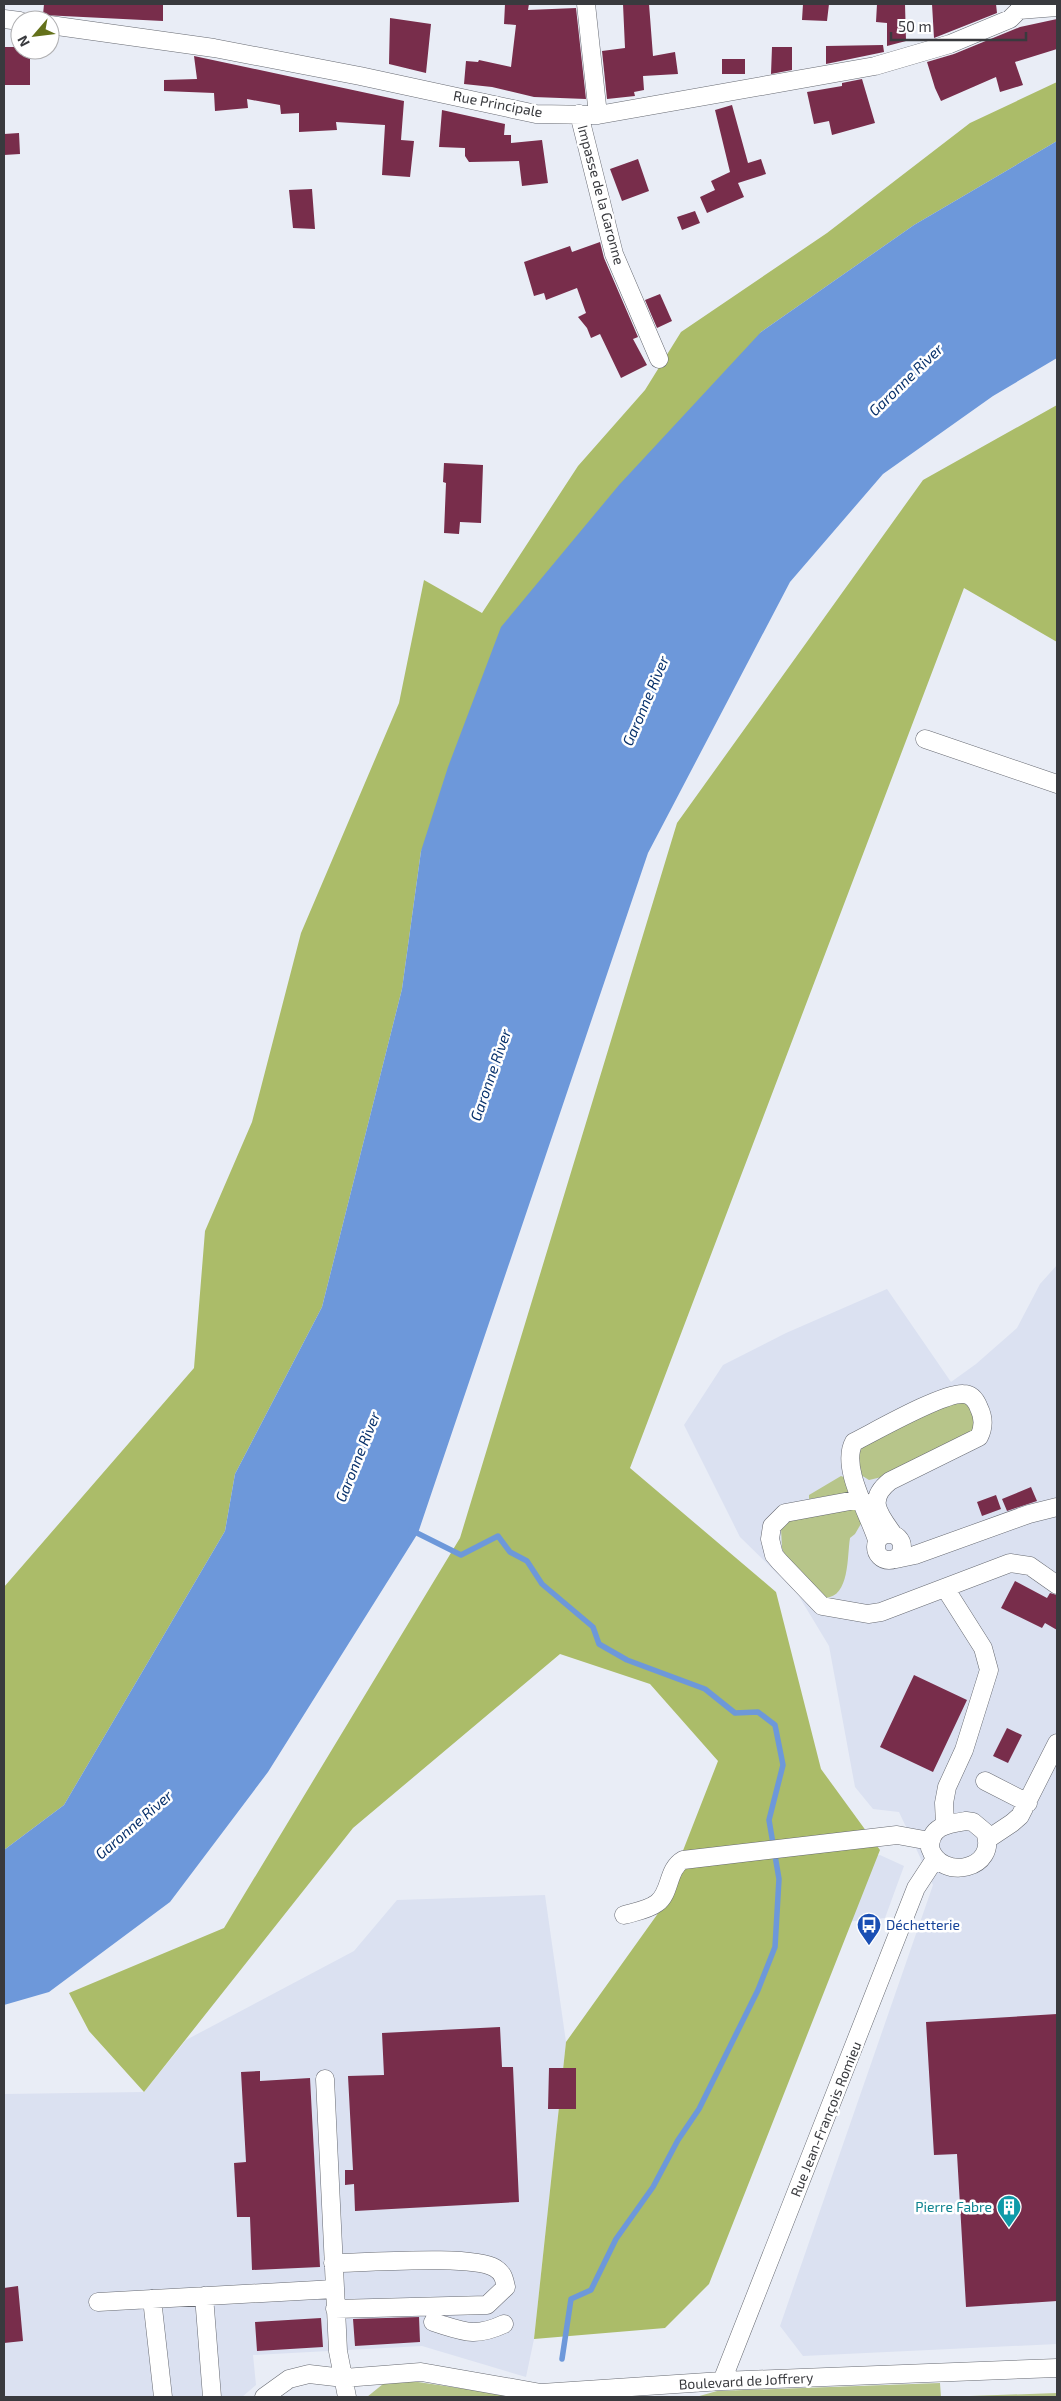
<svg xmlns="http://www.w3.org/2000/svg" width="1061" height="2401" font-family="'Exo 2',sans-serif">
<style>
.built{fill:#dbe1f1}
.green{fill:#b7c58a}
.forest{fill:#abbc69}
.water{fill:#6d98da}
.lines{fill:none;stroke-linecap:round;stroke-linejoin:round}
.stream{stroke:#6d98da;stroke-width:5.5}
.building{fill:#782d4b}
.minor-casing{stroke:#676a72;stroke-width:19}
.minor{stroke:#fff;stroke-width:18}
.labels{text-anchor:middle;stroke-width:5;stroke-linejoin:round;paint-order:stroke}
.street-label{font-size:14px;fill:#393a3e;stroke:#fff}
.transit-label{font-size:14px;fill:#164399;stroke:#fff;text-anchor:start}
.culture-label{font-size:14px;fill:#0d838f;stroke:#fff;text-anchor:end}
.water-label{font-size:15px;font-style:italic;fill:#09326c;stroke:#fff}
</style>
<rect width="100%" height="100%" fill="#e9edf6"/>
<path class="built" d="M1057,1265V2344L803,2356L780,2326L933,1885L899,1812L873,1809L855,1787L829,1646L797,1593L740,1537L684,1425L723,1365L786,1333L887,1289L951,1382L976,1364L1017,1328L1040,1284Z
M880,1855L904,1866L885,1918L836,1923L828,1862Z
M545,1895L566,2042L534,2339L526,2377L422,2346L253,2355L256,2385L242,2397H4V2094L144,2092L186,2040L354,1951L397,1900Z"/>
<path class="green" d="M951,1402H964L975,1412L974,1432L886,1476L869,1480L861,1475L856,1456L862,1445Z
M841,1476L846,1478L853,1492L809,1499V1495Z
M856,1508L862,1522L855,1534L850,1538C847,1556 850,1597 825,1598L785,1556L782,1548L781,1528L787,1520Z
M399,2381L418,2382L521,2397H367L383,2384Z
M940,2383L941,2397H696L717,2391Z
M1057,2393V2397H942Z"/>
<path class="forest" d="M1057,82V141L914,225L761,332L421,851L402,989L322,1307L235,1474L225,1531L64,1805L4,1850V1587L194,1368L205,1231L252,1122L301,933L399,703L424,580L482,613L578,466L645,390L681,332L827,233L970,123Z
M1057,405V642L964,588L630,1468L776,1592L821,1769L880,1850L709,2284L665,2328L534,2339L566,2042L659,1912L718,1761L650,1684L560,1654L353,1828L144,2092L89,2031L69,1993L224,1928L460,1538L677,823L923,480Z"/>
<path class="water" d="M1057,141V358L993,396L883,474L790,582L648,853L418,1533L268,1772L170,1902L49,1992L4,2005V1850L64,1805L225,1531L235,1474L322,1307L402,989L421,851L448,767L501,627L619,485L761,332L914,225Z"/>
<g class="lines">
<path class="stream" d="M411,1530L461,1555L498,1536L510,1552L527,1561L542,1584L593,1627L599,1644L627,1660L705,1689L735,1713L758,1712L775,1725L783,1765L769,1820L779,1879L775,1947L758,1990L699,2109L678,2140L653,2187L616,2239L591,2290L571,2299L562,2359"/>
</g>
<path class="building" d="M44,4H163V21L43,15Z
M505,4H529L528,10L576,8L586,99L534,97L492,87L464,84L466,61L478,62L479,60L511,67L516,25L504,24Z
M623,4H649L653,56L675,52L678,74L643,76L644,90L634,92L635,96L607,99L602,51L625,48Z
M803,4H829L827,21L802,20Z
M877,4H905L906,41L887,46V23L876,22Z
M932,4H996L997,13L934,38Z
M390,18L431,24L426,73L389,64Z
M1057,19V49L1015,62L1023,85L1000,92L996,77L941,101L935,88L927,62L954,54L1020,27Z
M883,45L884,52L826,64V46Z
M4,47H20V50H30V85H4Z
M772,47H792V70L771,74Z
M194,56L404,101L401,140L414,141L410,177L382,175L385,125L336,122L337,130L299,132V113L281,114L280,105L247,99L248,108L215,111L214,93L164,91V80L197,79Z
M722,59H745V74H722Z
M862,79L875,123L832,135L829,121L814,124L807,92L842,86V83Z
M732,105L748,163L761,159L766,174L738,183L744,197L707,213L700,197L715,190L711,181L730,172L715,110Z
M442,110L505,124L504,135H511V143L542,140L548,183L522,186L519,161L469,162L465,156V148L439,147Z
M19,133L20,154L4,155V134Z
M638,159L649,191L622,201L610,169Z
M312,189L315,229L293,228L289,190Z
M695,211L700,223L682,230L677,217Z
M600,242L604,258L638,337L633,339L647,365L621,378L600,334L591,338L587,328L578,317L586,313L577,288L546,300L544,293L534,296L524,262L570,246L572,252Z
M660,294L672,321L657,328L645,300Z
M444,463L483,465L481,523L460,522L459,534L444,533L446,483L443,482Z
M1031,1487L1037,1501L1007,1511L1002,1499Z
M996,1495L1001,1509L982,1516L977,1502Z
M1015,1581L1047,1598L1050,1593L1057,1595V1630L1045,1623L1042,1628L1001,1608Z
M914,1675L967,1700L933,1772L880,1747Z
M1007,1728L1022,1735L1008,1763L993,1756Z
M1057,2014V2301L966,2307L957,2154L934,2155L926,2022Z
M500,2027L502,2067H513L519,2202L355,2211L354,2184L345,2185V2170H353L348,2076L384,2075L382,2033Z
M549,2068H576V2109H548Z
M260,2071V2081L310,2078L320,2267L252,2270L250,2217H237L234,2163L246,2162L241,2072Z
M18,2286L23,2341L4,2343V2288Z
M419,2317L420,2342L355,2346L353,2319Z
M321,2318L323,2347L257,2351L255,2322Z"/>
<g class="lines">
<defs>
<path id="minor" d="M586,4L598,115
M1019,10L1057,7
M4,19L20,21
M50,25L214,48L360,76L536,114L598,115L875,66L950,44L1010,19L1019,10L1021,4
M579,114L614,254L659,359
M925,739L1057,784
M861,1499L785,1513L772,1526L770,1539L774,1555L779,1561L822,1606L868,1614L881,1612L1010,1563L1030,1566L1057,1585
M876 1547a13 13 0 1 1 26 0a13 13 0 1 1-26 0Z
M877,1540C869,1514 840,1467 854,1442C876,1431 942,1393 963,1394C971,1394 976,1400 979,1408C984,1418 984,1427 979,1437L890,1481C866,1500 879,1514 893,1534
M896,1559L915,1555L1029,1514L1057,1507
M945,1588L983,1648L989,1670L964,1750L947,1787L944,1803L945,1824
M985,1781L1028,1803
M966,1821L973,1822L985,1832C999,1869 941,1882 930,1848C930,1826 947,1824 966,1821Z
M988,1839L1012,1823L1020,1816L1057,1743
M624,1915C634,1912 648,1910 657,1903C671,1893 667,1869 683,1860L897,1835L930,1841
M325,2079L338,2351L347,2397
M333,2263C365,2263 473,2254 495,2268C503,2273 504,2278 506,2287L487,2305L335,2309
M204,2296L212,2397
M152,2299L163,2397
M98,2302L335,2289
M433,2322C463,2331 474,2338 504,2324
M722,2381L916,1888L935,1859
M264,2397L289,2379L309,2374L344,2378L421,2372L541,2393L722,2381L1057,2368"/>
</defs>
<use href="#minor" class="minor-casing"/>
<use href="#minor" class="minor"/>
</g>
<defs>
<symbol id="bus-pin" viewBox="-11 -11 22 30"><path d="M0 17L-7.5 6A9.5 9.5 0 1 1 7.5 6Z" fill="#1a4fb4" stroke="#fff"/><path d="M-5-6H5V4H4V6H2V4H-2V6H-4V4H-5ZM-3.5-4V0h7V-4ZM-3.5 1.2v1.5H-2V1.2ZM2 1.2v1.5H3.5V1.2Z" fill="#fff"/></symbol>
<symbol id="building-pin" viewBox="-11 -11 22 30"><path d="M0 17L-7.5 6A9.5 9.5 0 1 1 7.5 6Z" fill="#0f9aa8" stroke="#fff"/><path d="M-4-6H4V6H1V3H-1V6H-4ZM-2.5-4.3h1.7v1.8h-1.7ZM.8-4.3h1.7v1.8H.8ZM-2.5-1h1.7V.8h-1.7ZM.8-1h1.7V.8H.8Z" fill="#fff"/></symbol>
</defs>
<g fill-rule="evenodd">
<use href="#bus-pin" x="855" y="1911" width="28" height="38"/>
<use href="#building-pin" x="995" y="2193" width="28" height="38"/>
</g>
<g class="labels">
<g class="street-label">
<text transform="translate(498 104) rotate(11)" y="5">Rue Principale</text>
<text transform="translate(601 195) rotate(75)" y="5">Impasse de la Garonne</text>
<text transform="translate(826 2119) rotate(-68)" y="5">Rue Jean-François Romieu</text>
<text transform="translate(746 2381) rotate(-3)" y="5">Boulevard de Joffrery</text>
</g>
<g class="transit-label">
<text x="886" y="1930">Déchetterie</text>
</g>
<g class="culture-label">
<text x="992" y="2212">Pierre Fabre</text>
</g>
<g class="water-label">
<text transform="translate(906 380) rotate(-44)" y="5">Garonne River</text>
<text transform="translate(646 701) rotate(-67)" y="5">Garonne River</text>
<text transform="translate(491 1075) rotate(-71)" y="5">Garonne River</text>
<text transform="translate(358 1457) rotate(-68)" y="5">Garonne River</text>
<text transform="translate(134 1825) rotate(-41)" y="5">Garonne River</text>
</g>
</g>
<rect width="1061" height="2401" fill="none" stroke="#393a3e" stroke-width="10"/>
<g transform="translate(35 35) rotate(242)"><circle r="24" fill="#ffffff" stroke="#b0b0b2"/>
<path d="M0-4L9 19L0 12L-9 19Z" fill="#64711b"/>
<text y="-8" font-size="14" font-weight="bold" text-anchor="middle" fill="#393a3e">N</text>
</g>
<path d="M891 32v8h135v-8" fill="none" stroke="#393a3e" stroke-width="2.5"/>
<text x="898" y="32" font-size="15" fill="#393a3e" stroke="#ffffff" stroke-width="4" paint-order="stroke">50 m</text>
</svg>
